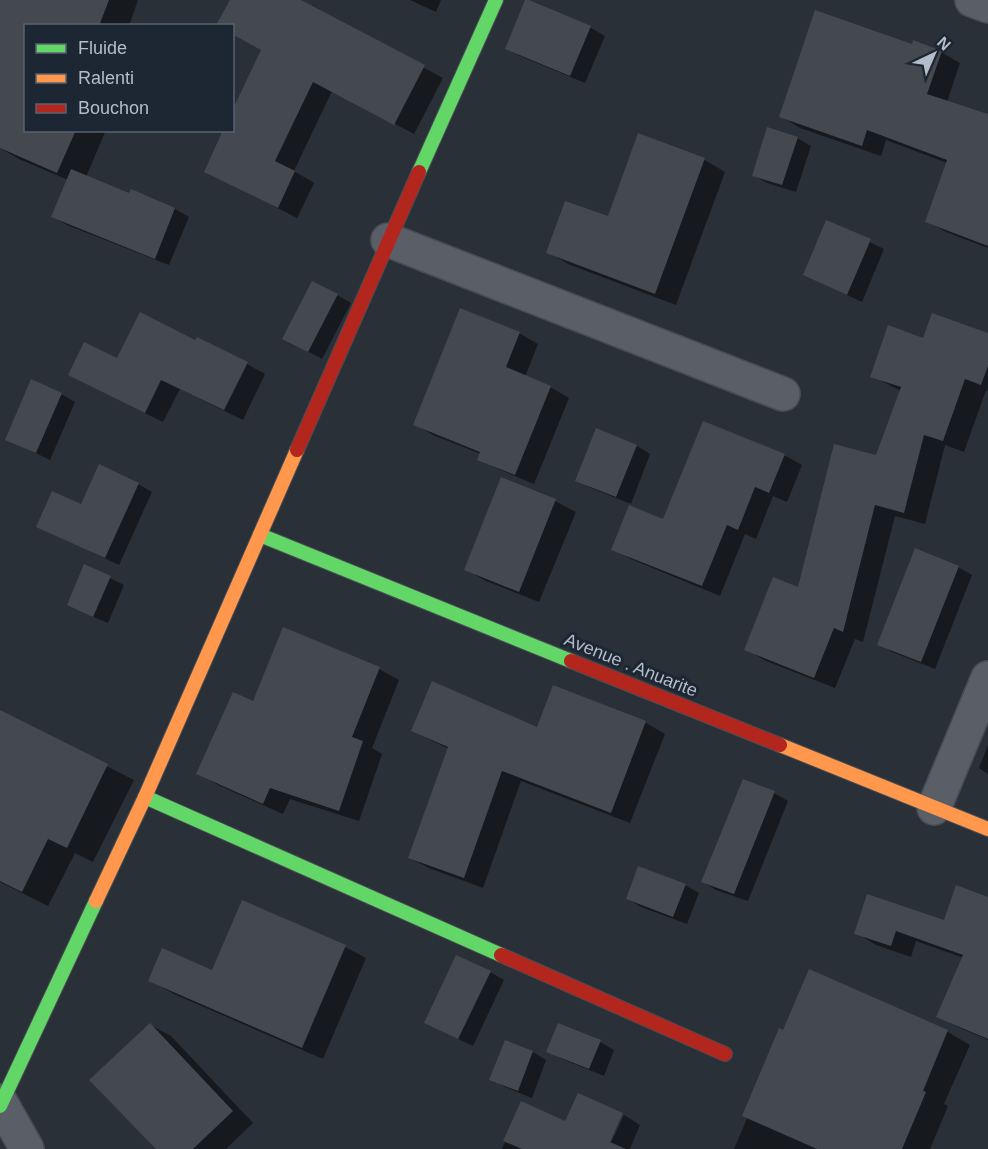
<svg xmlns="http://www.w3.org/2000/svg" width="988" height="1149" font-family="Helvetica,sans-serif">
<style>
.shadow{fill:#0007}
.building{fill:#444950}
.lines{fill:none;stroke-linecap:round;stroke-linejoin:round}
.street-casing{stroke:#484c53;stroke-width:36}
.fast-casing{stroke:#484c53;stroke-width:16}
.slow-casing{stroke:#484c53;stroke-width:16}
.jam-casing{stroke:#484c53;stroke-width:16}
.street{stroke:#5a5e66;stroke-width:33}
.fast{stroke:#63d668;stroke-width:14}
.slow{stroke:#ff974d;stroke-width:14}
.jam{stroke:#b3261e;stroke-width:14}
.labels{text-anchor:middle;stroke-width:6;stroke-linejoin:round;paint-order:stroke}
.street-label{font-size:18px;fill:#b4bcc9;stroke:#1d2633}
</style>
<rect width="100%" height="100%" fill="#2a3038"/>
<path class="shadow" d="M2,0H138L129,26H26V130H106L86,177L130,195L131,191L175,209L189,217L169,265L67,225L53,217L68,180L19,159L0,148V6Z
M231,0H297L443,78L414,134L332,91L294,171L314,183L297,218L205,171L232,130L263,50L232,26L218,25Z
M410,0H441L436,12Z
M526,0L591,28L605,36L585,83L520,56L506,48Z
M913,46L941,52L960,63L947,102L988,116V248L946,232L927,221L947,163L886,140L881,156L800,128L781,116Z
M639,135L705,160L725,172L676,305L568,264L548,252L609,218Z
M797,138L811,146L796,192L767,183L753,175Z
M827,222L884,249L862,302L804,275Z
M337,295L351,303L322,359L298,346Z
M519,333L538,344L525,377L550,387L569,398L534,484L498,469L479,459L481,454L433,435L415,424Z
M988,335V391L986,390L964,452L945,445L925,524L895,516L863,642L855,639L835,688L766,661L746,649L799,589L877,457L901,391L872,376L924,340Z
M196,342L247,364L265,374L243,420L180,389L163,422L89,385Z
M61,394L75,402L50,460L7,439Z
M596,430L637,446L650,454L631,504L591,488L577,480Z
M784,455L802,465L787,502L773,496L756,539L745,534L720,596L631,559L613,549Z
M138,484L152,492L119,565L38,526Z
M555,501L576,512L539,602L486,581L465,569Z
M85,566L124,585L108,623L82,612Z
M958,567L972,575L935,669L892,652L879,644Z
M284,629L379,669L399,680L372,748L382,754L359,821L290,799L283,814L218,785L198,774L254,703Z
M554,687L646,723L665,734L630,823L521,781L483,888L429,868L410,858L449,749L412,731L537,729Z
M0,712L134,780L93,862L75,853L48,906L0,882Z
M988,745V774L979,768Z
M744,781L774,793L788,801L748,901L716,890L703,882Z
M685,885L699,893L687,924L641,907L628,899Z
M988,898V1040L958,1027L938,1016L964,958L916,941L911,957L876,945L856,933L945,922Z
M345,947L366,958L323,1059L174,994L153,982Z
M810,971L948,1032L970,1045L944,1104L948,1106L930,1149H734Z
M490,972L504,980L473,1046L440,1030Z
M150,1025L171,1036L253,1123L226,1149H158Z
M600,1042L614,1050L604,1076L562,1059L548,1051Z
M533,1052L546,1060L532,1098L505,1087L491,1079Z
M521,1103L566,1123L605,1149H502Z
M624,1115L640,1125L630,1149H608Z"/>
<path class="building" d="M0,0H109L99,26H26V130H76L57,173L0,148Z
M230,0H301L425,65L394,125L313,82L275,161L295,171L278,208L204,172L223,130H232V111L261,50L232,34V26L216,25Z
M525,0H529L591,26L570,76L505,49Z
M815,10L912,44L913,40L942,51L927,94L988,114V246L925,222L947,160L867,130L862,146L779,117Z
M767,127L798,137L782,185L752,176Z
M638,133L705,158L655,294L546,253L565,201L608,216Z
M71,169L129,193L131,189L175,208L155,259L51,217Z
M826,220L871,239L847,295L803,275Z
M312,281L338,294L308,352L282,339Z
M460,308L520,332L506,367L551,386L515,475L477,460L480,452L413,425Z
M140,312L195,340L197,337L248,362L224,410L161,380L145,413L68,375L84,342L117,358Z
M932,313L988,333V366L981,385L965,379L943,441L924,435L904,513L875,505L843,632L834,628L814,678L744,650L773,577L798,587L834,444L876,455L901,387L870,377L888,325L923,338Z
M31,379L62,393L36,453L5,440Z
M703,421L785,454L769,493L755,487L738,530L727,525L702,586L611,550L629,505L663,519Z
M596,428L637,445L616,497L575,481Z
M99,464L139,483L105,558L36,527L52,491L81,504Z
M501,477L556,499L519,592L464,570Z
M915,548L959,566L921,662L877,645Z
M84,564L111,576L93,617L67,605Z
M283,627L380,667L352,737L363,741L339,811L270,788L263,804L196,774L233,692L253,701Z
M432,681L537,727L553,685L646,721L611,813L502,771L464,878L408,858L448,747L411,731Z
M0,710L108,764L67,848L48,839L22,892L0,881Z
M743,779L775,791L734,894L701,882Z
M638,866L686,884L673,917L626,899Z
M956,885L988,897V1039L936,1017L963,955L896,931L891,946L854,934L867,894L944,920Z
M242,900L346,945L302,1048L148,981L162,948L212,970Z
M456,955L491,971L458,1039L424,1023Z
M809,969L948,1030L923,1091L926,1092L902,1149H817L742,1116L779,1028L783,1030Z
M150,1023L233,1111L193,1149H156L89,1080Z
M558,1023L601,1040L589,1069L546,1052Z
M505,1040L533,1051L518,1091L489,1080Z
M578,1093L623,1113L610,1142L626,1149H522L503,1141L521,1101L565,1121Z"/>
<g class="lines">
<defs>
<path id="street" d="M972,0L988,6
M388,240L783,394
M934,808L988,678
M0,1101L27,1149"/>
<path id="fast" d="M419,172L496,0
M260,535L571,661
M145,797L501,955
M0,1106L96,901"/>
<path id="slow" d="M780,745L988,829
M96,901L145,797L297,450"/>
<path id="jam" d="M297,450L419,172
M571,661L780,745
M501,955L725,1054"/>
</defs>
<use href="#street" class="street-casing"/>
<use href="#fast" class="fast-casing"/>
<use href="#slow" class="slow-casing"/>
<use href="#jam" class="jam-casing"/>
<use href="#street" class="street"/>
<use href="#fast" class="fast"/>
<use href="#slow" class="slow"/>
<use href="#jam" class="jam"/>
</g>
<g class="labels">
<g class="street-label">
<text transform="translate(631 665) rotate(22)" y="6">Avenue . Anuarite</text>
</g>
</g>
<rect x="24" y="24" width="210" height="108" fill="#1d2633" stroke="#59626f" stroke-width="1.5"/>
<rect x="36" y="44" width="30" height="9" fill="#63d668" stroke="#59626f" stroke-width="1.5"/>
<text x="78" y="54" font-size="18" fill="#b4bcc9">Fluide</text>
<rect x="36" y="74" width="30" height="9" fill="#ff974d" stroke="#59626f" stroke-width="1.5"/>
<text x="78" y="84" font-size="18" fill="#b4bcc9">Ralenti</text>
<rect x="36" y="104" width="30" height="9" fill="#b3261e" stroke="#59626f" stroke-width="1.5"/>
<text x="78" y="114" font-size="18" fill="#b4bcc9">Bouchon</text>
<g transform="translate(934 54) rotate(44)" stroke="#1d2633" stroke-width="4.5" paint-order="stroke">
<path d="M0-4.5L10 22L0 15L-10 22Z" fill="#b4bcc9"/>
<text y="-9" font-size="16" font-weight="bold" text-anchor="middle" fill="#b4bcc9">N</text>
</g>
</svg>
